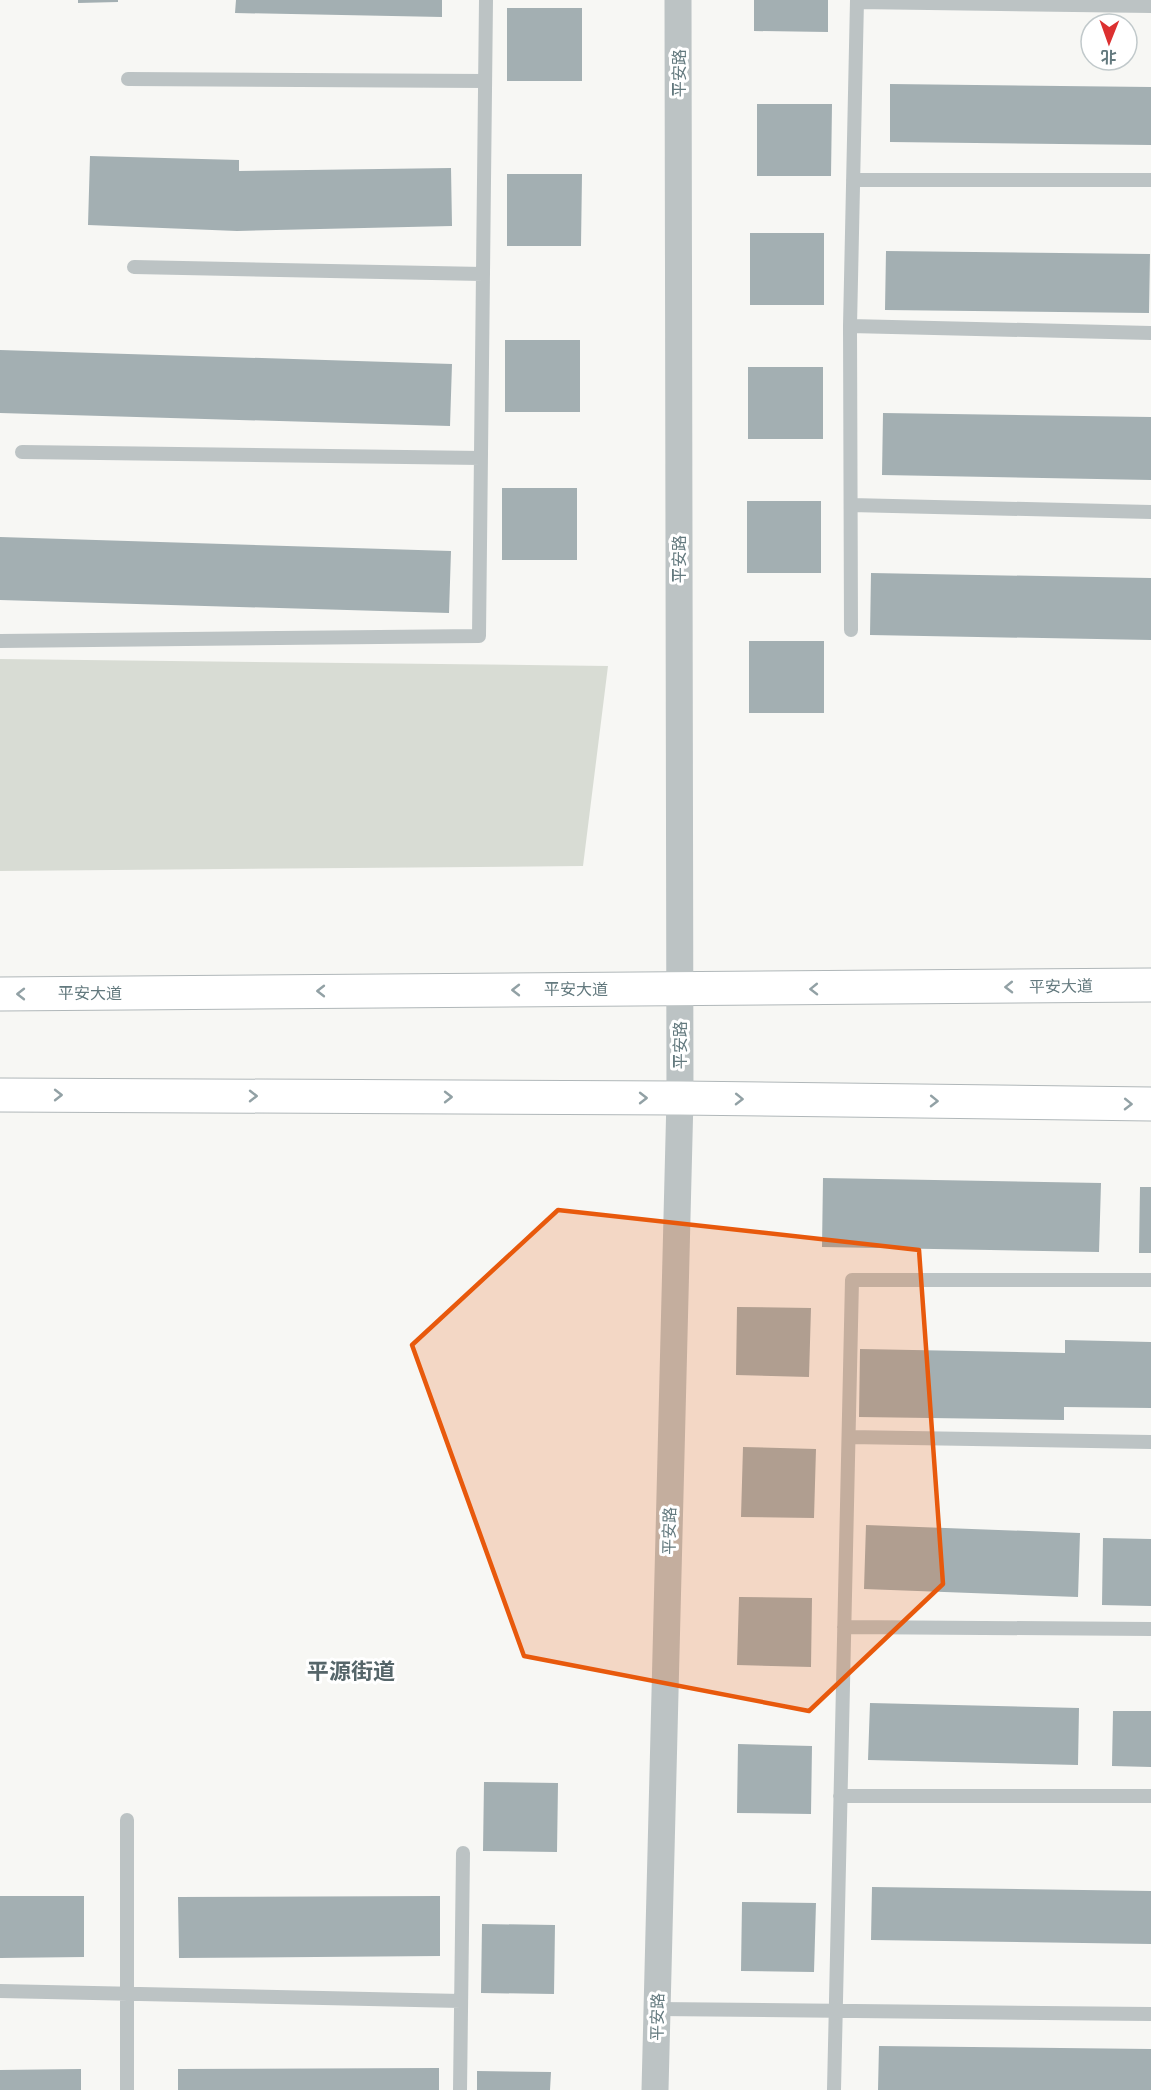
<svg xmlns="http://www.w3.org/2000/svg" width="1151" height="2090" font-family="Manrope,'Noto Sans SC',sans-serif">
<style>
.green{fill:#d8dcd4}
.building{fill:#a3afb2}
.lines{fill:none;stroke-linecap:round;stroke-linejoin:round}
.primary-casing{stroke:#b0b7b9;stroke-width:35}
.lane{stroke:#bcc3c4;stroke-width:14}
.street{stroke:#bcc3c4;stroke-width:27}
.primary{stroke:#fff;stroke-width:33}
.oneway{stroke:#92a1a5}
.marked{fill:#e8590c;fill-opacity:0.2;stroke:#e8590c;stroke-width:4.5;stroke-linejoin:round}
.labels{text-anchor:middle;stroke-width:6;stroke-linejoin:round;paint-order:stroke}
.street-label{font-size:16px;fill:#63797e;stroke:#fff}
.district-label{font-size:22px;font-weight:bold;fill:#556569;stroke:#fff}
</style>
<rect width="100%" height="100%" fill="#f7f7f4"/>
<path class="green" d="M0,659L608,666L583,866L0,871Z"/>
<path class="building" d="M78,0H118V2L78,3Z
M236,0H442V17L235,13Z
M754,0H828V32L754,31Z
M507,8H582V81H507Z
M890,84L1151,87V145L890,142Z
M757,104H832L831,176H757Z
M90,156L239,160V171L451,168L452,226L237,231L88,225Z
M507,174H582L581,246H507Z
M750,233H824V305H750Z
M886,251L1150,254L1149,313L885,310Z
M505,340H580V412H505Z
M0,350L452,364L450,426L0,413Z
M748,367H823V439H748Z
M883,413L1151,417V480L882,475Z
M502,488H577V560H502Z
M747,501H821V573H747Z
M0,537L451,551L449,613L0,600Z
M871,573L1151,578V640L870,635Z
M749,641H824V713H749Z
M823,1178L1101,1183L1099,1252L822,1247Z
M1140,1187H1151V1253H1139Z
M737,1307L811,1308L809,1377L736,1375Z
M1065,1340L1151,1342V1408L1064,1407V1420L859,1417L860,1349L1065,1353Z
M743,1447L816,1449L814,1518L741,1517Z
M866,1525L1080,1533L1078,1597L864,1589Z
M1103,1538L1151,1539V1606L1102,1605Z
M739,1597L812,1598L811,1667L737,1665Z
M870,1703L1079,1708L1078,1765L868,1760Z
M1113,1711H1151V1767L1112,1766Z
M738,1744L812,1746L811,1814L737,1813Z
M484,1782L558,1783L557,1852L483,1851Z
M872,1887L1151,1891V1944L871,1940Z
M0,1896H84V1957L0,1958Z
M440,1896V1956L179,1958L178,1897Z
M742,1902L816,1903L814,1972L741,1971Z
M482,1924L555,1925L554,1994L481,1993Z
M879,2046L1151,2049V2090H878Z
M439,2068V2090H178V2069Z
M81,2069V2090H0V2070Z
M477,2071L551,2072L550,2090H477Z"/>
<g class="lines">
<defs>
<path id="primary" d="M0,994L1151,985
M0,1095L680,1098L1151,1104"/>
</defs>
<use href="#primary" class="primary-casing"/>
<path class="lane" d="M857,2L1151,6
M128,79L485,81
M853,180H1151
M134,267L483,274
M850,326L1151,333
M22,452L481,458
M851,505L1151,512
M851,630L850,326L857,0
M0,641L479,636L486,0
M849,1437L1151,1442
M844,1627L1151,1629
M840,1796H1151
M127,1820V2090
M0,1991L461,2001
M657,2009L1151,2014
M460,2090L463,1853
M834,2090L852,1280H1151"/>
<path class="street" d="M655,2090L680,1098L678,0"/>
<use href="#primary" class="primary"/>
</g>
<defs><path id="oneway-chevron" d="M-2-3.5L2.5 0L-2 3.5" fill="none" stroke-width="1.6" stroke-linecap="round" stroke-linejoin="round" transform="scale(1.5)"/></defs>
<g class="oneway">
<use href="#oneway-chevron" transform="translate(1009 987) rotate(179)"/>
<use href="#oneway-chevron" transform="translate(814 989) rotate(179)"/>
<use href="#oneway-chevron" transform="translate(516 990) rotate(180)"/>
<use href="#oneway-chevron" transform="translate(321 991) rotate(180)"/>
<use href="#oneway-chevron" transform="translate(21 994) rotate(180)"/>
<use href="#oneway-chevron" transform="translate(58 1095)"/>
<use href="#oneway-chevron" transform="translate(253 1096)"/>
<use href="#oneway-chevron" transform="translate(448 1097)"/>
<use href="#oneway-chevron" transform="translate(643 1098)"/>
<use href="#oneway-chevron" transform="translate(739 1099) rotate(1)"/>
<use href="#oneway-chevron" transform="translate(934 1101) rotate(1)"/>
<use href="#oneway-chevron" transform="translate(1128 1104) rotate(1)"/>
</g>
<path class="marked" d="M558,1210L919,1250L943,1584L809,1711L524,1656L412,1345Z"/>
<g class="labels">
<g class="street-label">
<text transform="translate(679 73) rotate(-90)" y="6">平安路</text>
<text transform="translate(679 559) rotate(-90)" y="6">平安路</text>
<text transform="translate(1061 986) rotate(-1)" y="6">平安大道</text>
<text x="576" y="995">平安大道</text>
<text x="90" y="999">平安大道</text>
<text transform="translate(680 1045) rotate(-90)" y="6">平安路</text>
<text transform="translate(669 1531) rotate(-89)" y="6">平安路</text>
<text transform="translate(657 2017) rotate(-89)" y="6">平安路</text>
</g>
<g class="district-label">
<text x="351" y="1679">平源街道</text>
</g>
</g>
<g transform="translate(1109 42) rotate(181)"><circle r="28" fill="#ffffff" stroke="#c1c9cb" stroke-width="1.5"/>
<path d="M0-4.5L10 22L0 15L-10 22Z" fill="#dc3030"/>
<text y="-9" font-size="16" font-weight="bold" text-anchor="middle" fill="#63797e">北</text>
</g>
</svg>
